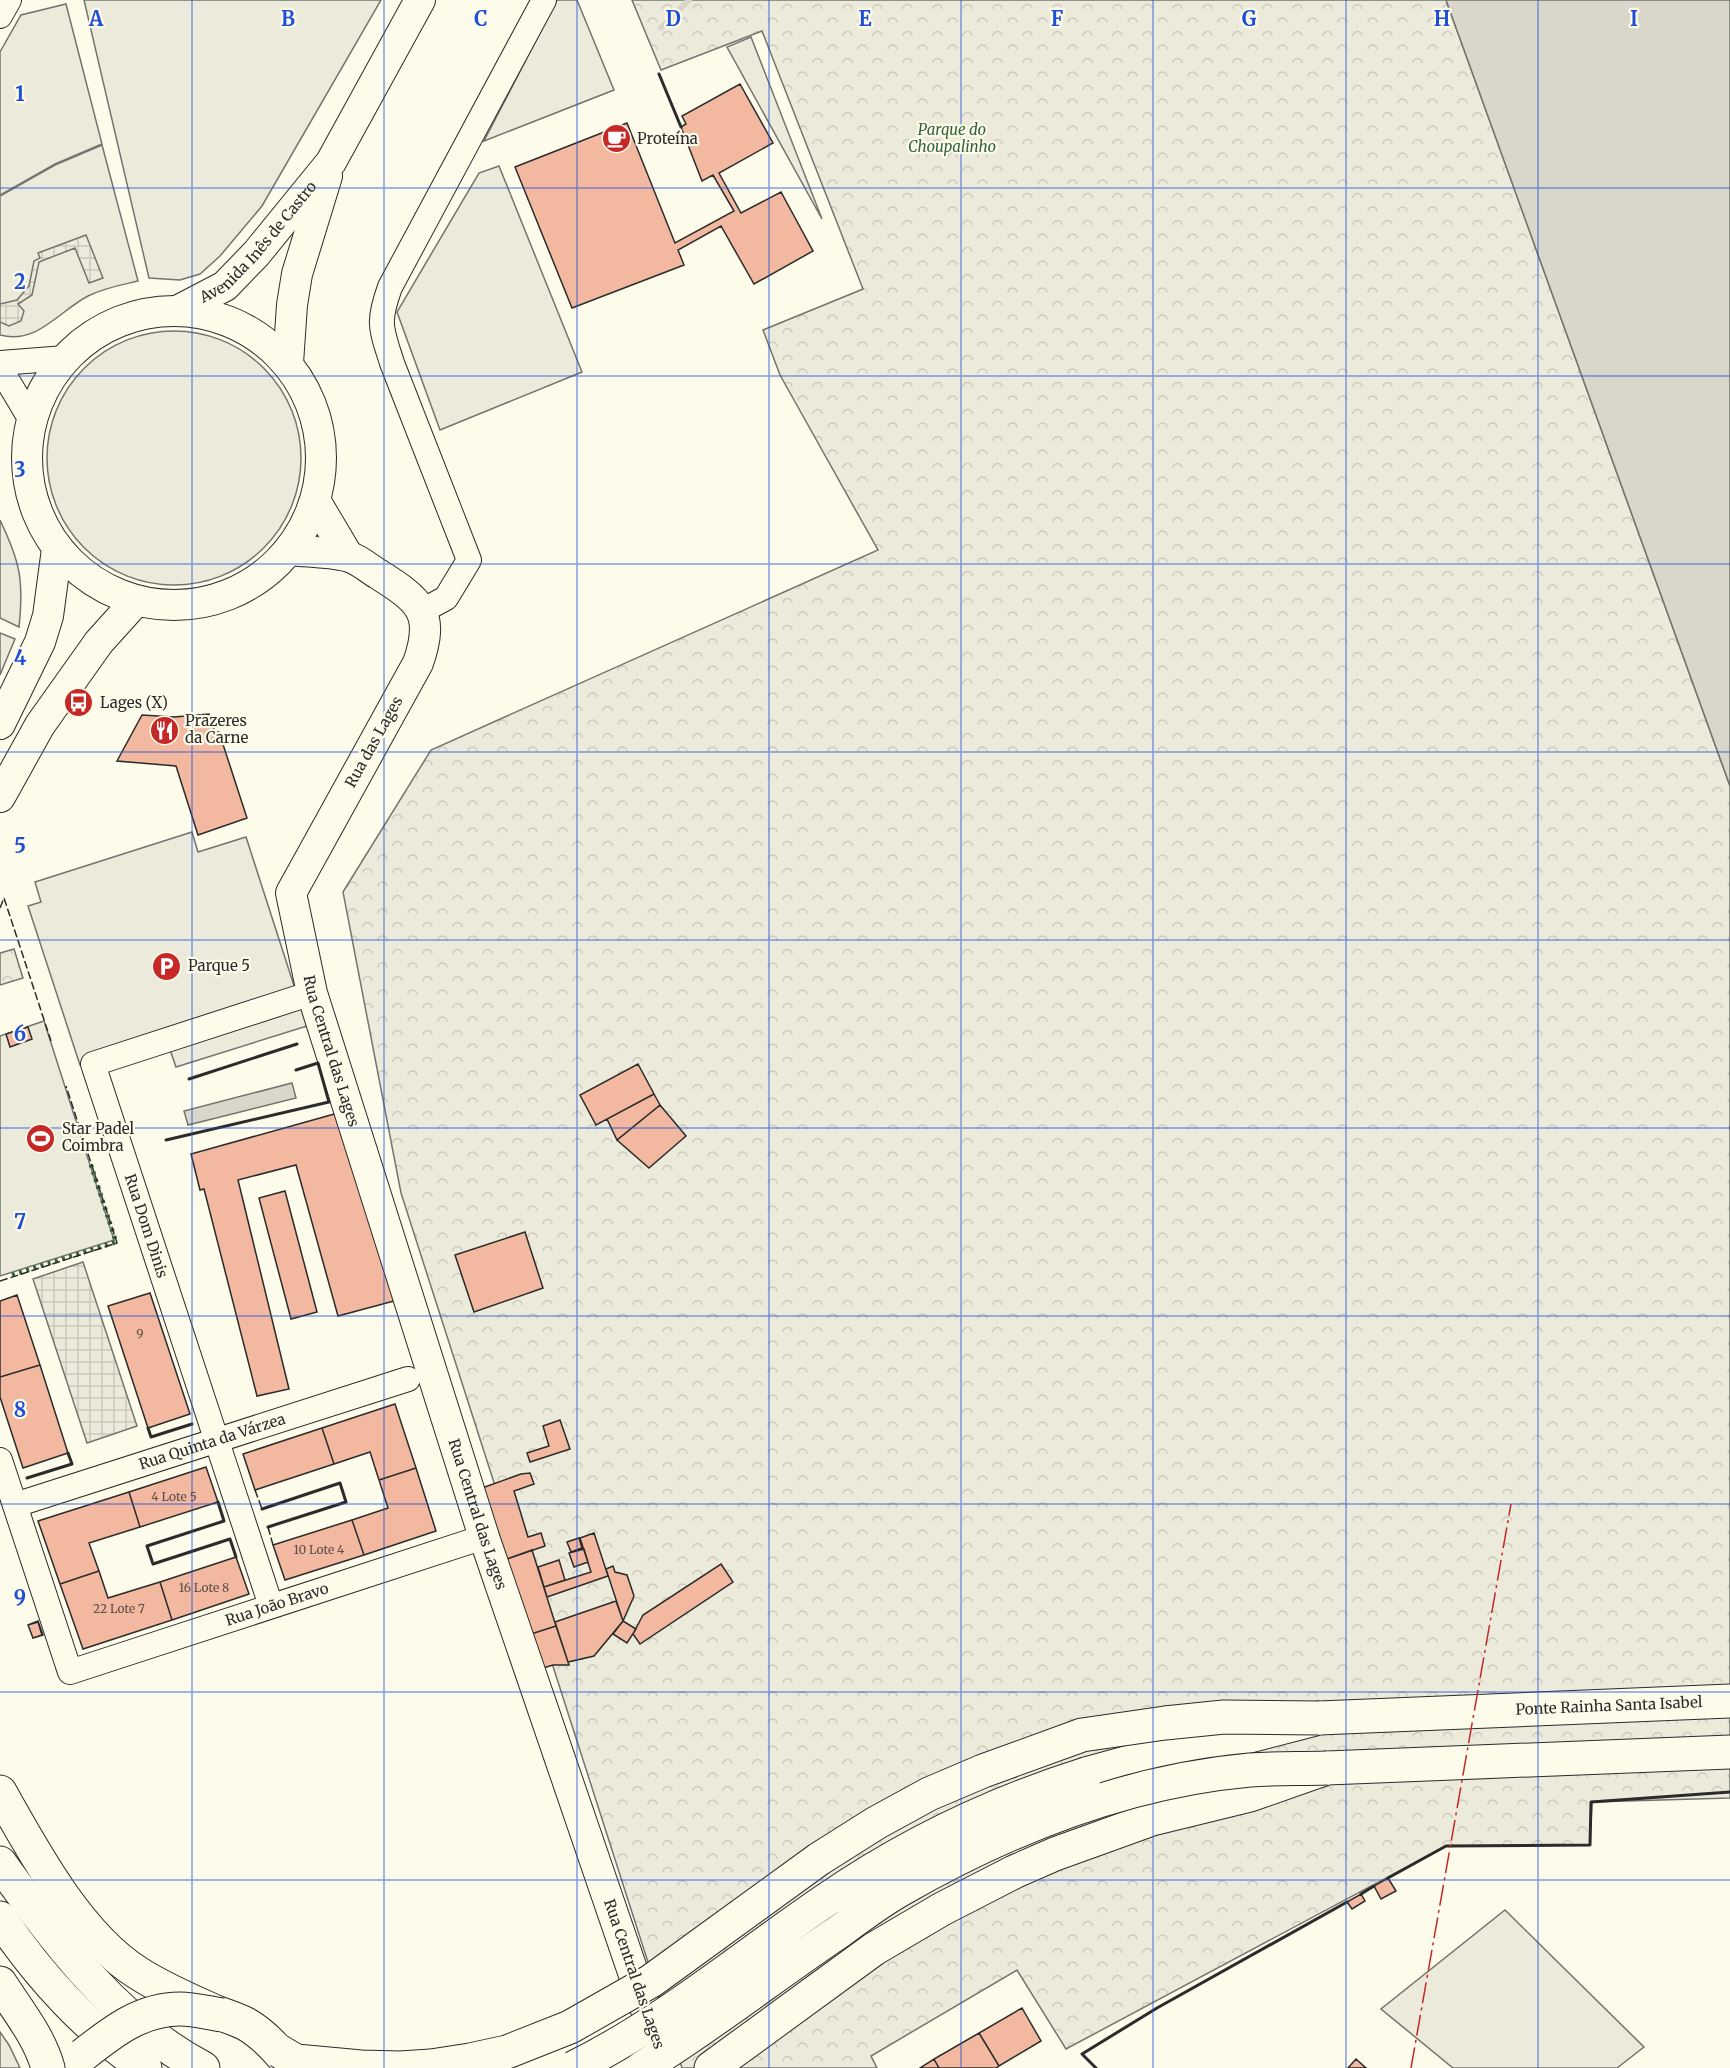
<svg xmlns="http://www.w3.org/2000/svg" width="1730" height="2068" font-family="Merriweather,serif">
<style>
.grass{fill:#ecebdb;stroke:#74746e;stroke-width:1.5}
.forest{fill:url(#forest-crowns);stroke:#74746e;stroke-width:1.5}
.parking{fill:#eceadb;stroke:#74746e;stroke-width:1.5}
.plaza{fill:url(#plaza-grid);stroke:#74746e;stroke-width:1.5}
.water{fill:#d8d7c9;stroke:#74746e;stroke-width:1.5}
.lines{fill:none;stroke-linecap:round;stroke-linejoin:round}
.stream{stroke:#d8d7c9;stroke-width:6}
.building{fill:#f2b8a0;stroke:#2b2b2b;stroke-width:1.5}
.minor-casing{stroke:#2b2b2b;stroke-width:26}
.major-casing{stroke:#2b2b2b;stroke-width:32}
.highway-casing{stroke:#2b2b2b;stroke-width:35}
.minor{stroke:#fdfbea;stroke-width:24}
.major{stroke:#fdfbea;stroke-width:30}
.highway{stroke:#fdfbea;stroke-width:33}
.highway-bridge-casing{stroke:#2b2b2b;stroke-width:35;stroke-linecap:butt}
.highway-bridge{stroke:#fdfbea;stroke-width:33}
.hedge{stroke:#34623c;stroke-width:4.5;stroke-dasharray:3 4.5;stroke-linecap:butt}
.fence{stroke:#2b2b2b;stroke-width:1.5;stroke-dasharray:8 3;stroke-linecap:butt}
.wall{stroke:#2b2b2b;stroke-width:3}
.power{stroke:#c62828;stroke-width:1.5;stroke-dasharray:21 4.5 3 4.5;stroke-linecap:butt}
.grid{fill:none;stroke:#1d4ed8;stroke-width:1.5;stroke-opacity:0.55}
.labels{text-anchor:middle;stroke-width:4.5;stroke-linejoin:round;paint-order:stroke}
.number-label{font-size:12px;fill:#5d4e48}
.park-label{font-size:15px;font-style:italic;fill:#34623c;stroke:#fdfbea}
.poi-label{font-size:15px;fill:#2b2b2b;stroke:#fdfbea;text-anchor:start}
.street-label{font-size:15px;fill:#2b2b2b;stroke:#fdfbea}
.grid-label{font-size:20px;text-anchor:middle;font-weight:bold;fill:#1d4ed8;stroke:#fdfbea;stroke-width:4.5;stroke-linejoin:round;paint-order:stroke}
</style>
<defs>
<pattern id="forest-crowns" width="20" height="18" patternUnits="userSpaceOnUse" patternTransform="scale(1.5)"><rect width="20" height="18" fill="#ecebdb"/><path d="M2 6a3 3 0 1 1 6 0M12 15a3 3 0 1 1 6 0" fill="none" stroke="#cbcabc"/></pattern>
<pattern id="plaza-grid" width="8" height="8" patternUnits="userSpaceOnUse" patternTransform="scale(1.5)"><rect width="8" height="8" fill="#eceadb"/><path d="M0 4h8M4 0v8" fill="none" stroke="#cbc9bc"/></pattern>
</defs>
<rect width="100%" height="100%" fill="#fdfbea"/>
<path class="grass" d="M84,0H381L262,206L220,256L200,274L180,280L149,278Z
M557,0H577L614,90L484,141Z
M751,37L822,219L727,47Z
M102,145L138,281C121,285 104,288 88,296C59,311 37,345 0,335V196L55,165Z
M47 458a127 127 0 1 1 254 0a127 127 0 1 1-254 0Z
M0,520C20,562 24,580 19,627L0,618Z
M0,633L15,639L0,675Z
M44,1021L114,1240L0,1276V1036Z
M0,2032L9,2045L20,2068H0Z"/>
<path class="forest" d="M632,0H1446L1730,786V1798L1592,1802L1590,1845L1446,1846L1066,2049L1017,1970L871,2056L877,2068H682L401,1193L343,892L431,750L878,550L780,375L763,330L863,289L762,31L661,70Z
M14,949L23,978L0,985V953Z"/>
<path class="parking" d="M66,4L102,144L55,164L0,195V52L21,15Z
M499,166L582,372L440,430L397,312L479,173Z
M192,832L198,852L246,837L307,1026L176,1067L166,1038L80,1065L28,906L41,902L35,882Z
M1505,1910L1644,2047L1617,2068H1453L1381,2009Z"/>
<path class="plaza" d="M86,235L103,278L89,283L75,248L39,262L32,295L18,304L24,311L21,321L9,326L0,322V304L17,300L29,286L34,261L40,258L38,253Z
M83,1262L137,1426L87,1443L33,1279Z"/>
<path class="water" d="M1446,0H1730V786Z
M292,1083L296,1098L188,1125L184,1111Z"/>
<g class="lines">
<path class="stream" d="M661,28L689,0"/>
</g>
<path class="building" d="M740,84L773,143L719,173L741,213L781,192L813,251L754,284L721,226L678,250L684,265L572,308L515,167L627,123L675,243L734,211L713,175L702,181L681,127L686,124L682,116Z
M209,714L215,732H219L247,818L198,835L176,766L117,761L142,715L174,717Z
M28,1027L32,1039L10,1047L6,1034Z
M638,1064L654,1094L596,1125L580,1095Z
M654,1094L660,1105L617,1140L607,1119Z
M660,1105L686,1136L649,1168L617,1140Z
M338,1113L394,1301L338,1316L296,1165L238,1180L289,1389L257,1396L204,1189L200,1190L191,1154Z
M285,1191L317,1312L291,1319L259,1198Z
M525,1232L543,1288L474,1312L455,1255Z
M150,1293L190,1414L148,1428L108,1306Z
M17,1295L40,1365L0,1377V1301Z
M40,1365L68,1453L23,1468L0,1397V1377Z
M395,1404L416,1468L379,1480L370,1452L334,1464L322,1428Z
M560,1420L570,1449L530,1462L527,1453L549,1446L543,1426Z
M322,1428L334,1464L255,1490L243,1454Z
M206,1467L218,1502L140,1527L129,1492Z
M416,1468L436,1531L364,1555L352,1520L388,1508L379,1480Z
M530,1473L534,1484L514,1491L528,1537L541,1533L545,1546L504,1560L482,1488L521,1474Z
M129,1492L140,1527L89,1543L99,1571L60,1584L38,1521Z
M352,1520L364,1555L285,1580L273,1545Z
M594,1533L608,1576L547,1597L544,1587L591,1572L580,1538Z
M579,1538L582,1548L571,1552L567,1542Z
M584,1549L588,1562L574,1567L569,1553Z
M532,1550L556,1626L528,1635L504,1560Z
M236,1557L249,1594L172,1620L160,1582Z
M559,1560L565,1580L544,1587L538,1567Z
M721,1564L733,1582L640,1644L633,1634L643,1615Z
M613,1566L615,1572L627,1575L634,1596L623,1621L606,1569Z
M99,1571L108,1598L160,1582L172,1620L83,1649L60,1584Z
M616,1601L623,1621L594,1656L568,1662L555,1622Z
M38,1621L43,1635L33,1638L28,1625Z
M623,1621L636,1629L627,1643L613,1634Z
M38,1622L42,1635L33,1638L28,1625Z
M556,1626L569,1665H553L540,1669L528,1635Z
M1388,1878L1396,1891L1381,1899L1374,1886Z
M1361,1894L1365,1901L1352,1909L1347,1902Z
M1022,2008L1041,2041L999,2066L979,2033Z
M979,2033L999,2066L996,2068H939L934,2059Z
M934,2059L939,2068H920Z
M1356,2059L1366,2068H1348Z"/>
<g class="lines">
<defs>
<g id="minor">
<path d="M0,16L9,0"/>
<path d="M0,363L65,358"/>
<path d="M0,368L31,420"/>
<path d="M422,611L446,598L469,560L392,363C381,328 377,323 390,287L544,0"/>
<path id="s1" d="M0,1460L70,1672L484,1537"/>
<path id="s2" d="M15,1505L408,1379"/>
<path d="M271,1606L93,1064L312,993"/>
</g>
<g id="major">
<path id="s3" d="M179,310L225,286L256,254L331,162L420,0"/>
<circle cx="174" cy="458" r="147"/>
<path d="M288,363L292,305L297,274L327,176"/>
<path d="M316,502L348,556"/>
<path id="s4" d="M290,550C308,552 328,552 346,556C357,558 368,568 378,574C419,600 436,612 418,663L291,893L312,993L484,1537L658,2045"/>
<path d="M0,724L40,642L48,616L57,549"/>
<path d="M0,797L40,725L99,642L136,601"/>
</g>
<g id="highway">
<path id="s5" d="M1086,1774L1170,1751L1238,1739L1319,1718L1730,1701"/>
<path d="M0,1792C34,1852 78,1935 138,1973C163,1989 189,2000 216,2012C226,2016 236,2019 246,2024C265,2035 279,2051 292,2068"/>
<path d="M0,1863C55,1940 117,2023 203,2068"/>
<path d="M0,1918C38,1975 88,2030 145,2068"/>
<path d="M0,1983C18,2011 39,2036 48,2068"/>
<path d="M711,2068L874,1949L942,1909L1014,1872L1055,1854L1152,1819L1250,1795L1327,1768L1730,1752"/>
</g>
</defs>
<use href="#minor" class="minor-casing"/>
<use href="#major" class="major-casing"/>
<use href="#highway" class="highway-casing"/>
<use href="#minor" class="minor"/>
<use href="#major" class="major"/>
<use href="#highway" class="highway"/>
<defs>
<path id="highway-bridge" d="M279,2051L296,2061L361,2067L400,2068L431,2066L470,2060L507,2052L570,2027L651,1981L819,1859L876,1823L929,1794L983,1771L1082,1735L1165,1723L1224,1717L1319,1718
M83,2055C112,2032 141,2009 180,2009C194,2009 208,2013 222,2015
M573,2068C664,2023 742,1957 826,1900C906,1845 994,1803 1086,1774
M642,2068C710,2026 773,1976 840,1931C859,1917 879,1902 900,1890C1006,1829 1126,1781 1250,1770C1275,1768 1301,1769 1327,1768"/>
</defs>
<use href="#highway-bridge" class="highway-bridge-casing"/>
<use href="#highway-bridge" class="highway-bridge"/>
<path class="hedge" d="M12,1275L116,1242L90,1162"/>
<path class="fence" d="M0,908L4,898L51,1041
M0,1281L117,1243L66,1086
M255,1490L262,1509
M268,1527L273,1545"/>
<path class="wall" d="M659,74L681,127
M189,1079L297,1044
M166,1140L329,1102L318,1063L296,1070
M148,1428L151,1437L192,1424
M27,1478L72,1464L68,1453
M218,1502L224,1521L147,1546L153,1564L230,1539L236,1557
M262,1509L340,1483L346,1502L268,1527
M1388,1878L1446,1846L1590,1845L1591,1802L1730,1792
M1361,1894L1374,1886
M1096,2068L1082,2054L1157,2008L1347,1902"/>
<path class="power" d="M1411,2068L1511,1504"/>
</g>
<path class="grid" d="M192,0V2068M384,0V2068M577,0V2068M769,0V2068M961,0V2068M1153,0V2068M1346,0V2068M1538,0V2068M0,188H1730M0,376H1730M0,564H1730M0,752H1730M0,940H1730M0,1128H1730M0,1316H1730M0,1504H1730M0,1692H1730M0,1880H1730"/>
<defs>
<symbol id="cafe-disc" viewBox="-11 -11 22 22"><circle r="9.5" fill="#c62828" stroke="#fdfbea"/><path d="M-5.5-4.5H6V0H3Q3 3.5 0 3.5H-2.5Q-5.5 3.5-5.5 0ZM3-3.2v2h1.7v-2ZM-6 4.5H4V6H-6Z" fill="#fff"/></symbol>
<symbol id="bus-disc" viewBox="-11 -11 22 22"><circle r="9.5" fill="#c62828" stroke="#fdfbea"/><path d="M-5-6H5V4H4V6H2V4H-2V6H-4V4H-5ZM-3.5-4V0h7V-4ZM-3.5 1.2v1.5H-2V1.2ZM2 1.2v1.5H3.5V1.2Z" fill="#fff"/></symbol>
<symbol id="restaurant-disc" viewBox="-11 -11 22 22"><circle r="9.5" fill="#c62828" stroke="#fdfbea"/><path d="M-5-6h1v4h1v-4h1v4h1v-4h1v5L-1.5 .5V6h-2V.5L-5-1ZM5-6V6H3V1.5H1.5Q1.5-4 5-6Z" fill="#fff"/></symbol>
<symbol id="parking-disc" viewBox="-11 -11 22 22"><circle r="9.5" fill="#c62828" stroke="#fdfbea"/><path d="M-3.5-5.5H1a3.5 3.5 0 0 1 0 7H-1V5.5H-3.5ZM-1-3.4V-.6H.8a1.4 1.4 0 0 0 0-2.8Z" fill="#fff"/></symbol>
<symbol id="stadium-disc" viewBox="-11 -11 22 22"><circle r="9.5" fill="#c62828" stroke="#fdfbea"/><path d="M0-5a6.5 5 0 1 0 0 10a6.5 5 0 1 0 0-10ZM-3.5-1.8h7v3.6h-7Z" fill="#fff"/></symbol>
</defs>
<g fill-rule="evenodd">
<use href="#cafe-disc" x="600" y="122" width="33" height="33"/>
<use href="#bus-disc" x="62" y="686" width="33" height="33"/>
<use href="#restaurant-disc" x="148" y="714" width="33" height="33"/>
<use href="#parking-disc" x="150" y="950" width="33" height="33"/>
<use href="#stadium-disc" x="24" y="1122" width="33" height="33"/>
</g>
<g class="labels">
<g class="number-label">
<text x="140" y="1338">9</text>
<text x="174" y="1501">4 Lote 5</text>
<text x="319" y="1554">10 Lote 4</text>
<text x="204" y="1592">16 Lote 8</text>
<text x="119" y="1613">22 Lote 7</text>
</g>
<g class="park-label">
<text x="952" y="135">Parque do<tspan x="952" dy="17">Choupalinho</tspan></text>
</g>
<g class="poi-label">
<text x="637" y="144">Proteína</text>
<text x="100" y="708">Lages (X)</text>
<text x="185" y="726">Prazeres<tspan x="185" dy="17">da Carne</tspan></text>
<text x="188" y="971">Parque 5</text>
<text x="62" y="1134">Star Padel<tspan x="62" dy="17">Coimbra</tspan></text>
</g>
<g class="street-label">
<text dy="5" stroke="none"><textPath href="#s3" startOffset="106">Avenida Inês de Castro</textPath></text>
<text transform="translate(374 742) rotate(-61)" y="5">Rua das Lages</text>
<text dy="5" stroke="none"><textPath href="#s4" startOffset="630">Rua Central das Lages</textPath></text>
<text transform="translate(146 1226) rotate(72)" y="5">Rua Dom Dinis</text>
<text dy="5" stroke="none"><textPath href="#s2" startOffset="207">Rua Quinta da Várzea</textPath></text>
<text dy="5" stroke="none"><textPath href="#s4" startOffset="1116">Rua Central das Lages</textPath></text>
<text dy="5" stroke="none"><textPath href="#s1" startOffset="441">Rua João Bravo</textPath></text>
<text dy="5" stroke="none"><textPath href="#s5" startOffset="530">Ponte Rainha Santa Isabel</textPath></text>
<text transform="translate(634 1974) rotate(71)" y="5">Rua Central das Lages</text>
</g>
</g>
<g class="grid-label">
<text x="96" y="26">A</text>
<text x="288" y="26">B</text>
<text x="481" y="26">C</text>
<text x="673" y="26">D</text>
<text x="865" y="26">E</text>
<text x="1057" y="26">F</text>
<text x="1249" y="26">G</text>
<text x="1442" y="26">H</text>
<text x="1634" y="26">I</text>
<text x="20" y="101">1</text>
<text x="20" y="289">2</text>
<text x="20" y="477">3</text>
<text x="20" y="665">4</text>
<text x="20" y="853">5</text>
<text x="20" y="1041">6</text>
<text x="20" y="1229">7</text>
<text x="20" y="1417">8</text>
<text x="20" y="1605">9</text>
</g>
</svg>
